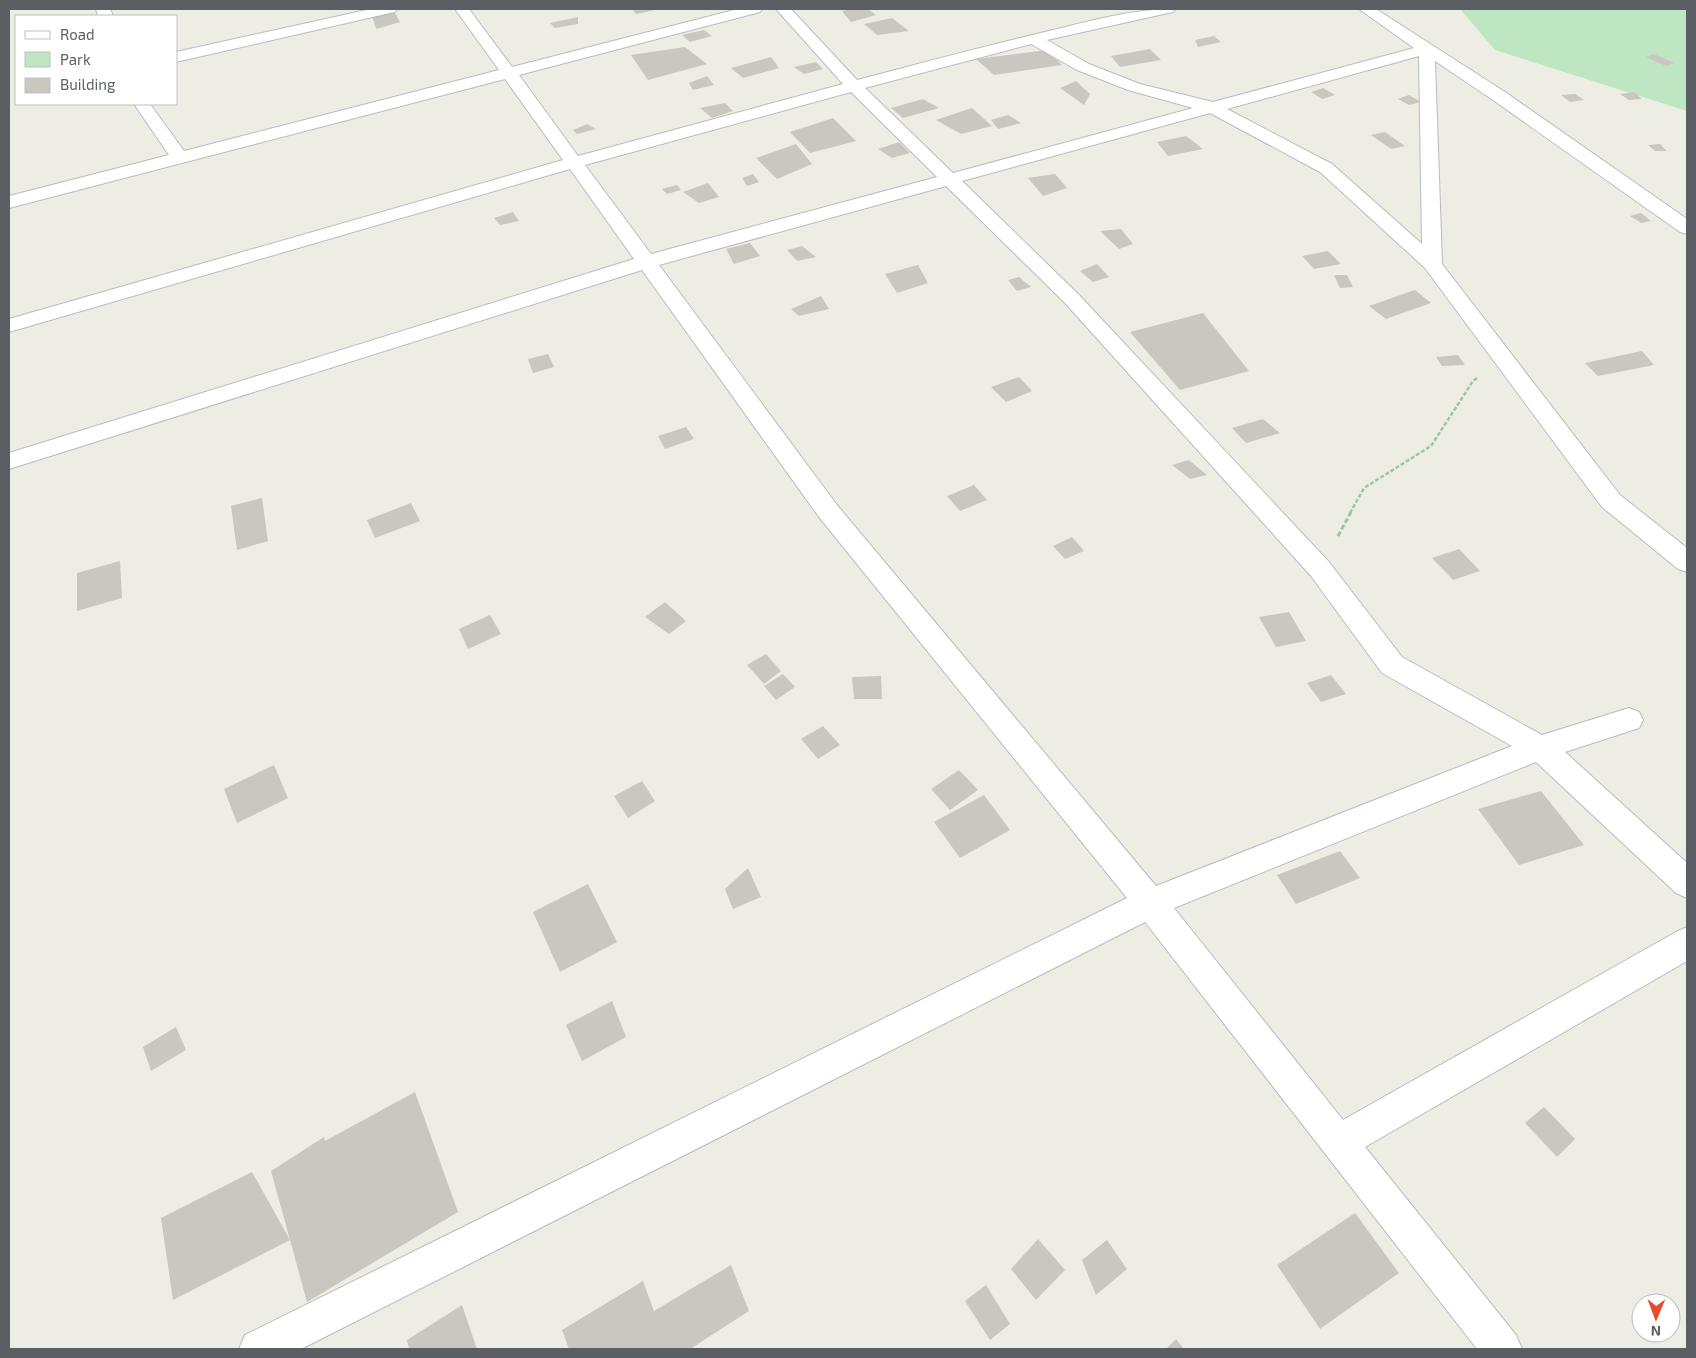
<svg xmlns="http://www.w3.org/2000/svg" width="1696" height="1358" font-family="'Exo 2',sans-serif">
<style>
.green{fill:#bfe6c2}
.building{fill:#c9c7c0}
.lines{fill:none;stroke-linecap:round;stroke-linejoin:round}
.minor-casing{stroke:#b8bbc0;stroke-width:2}
.path-far1{stroke:#98c7aa;stroke-width:2.5;stroke-dasharray:4 2;stroke-linecap:butt}
.path{stroke:#98c7aa;stroke-width:3;stroke-dasharray:5 2.5;stroke-linecap:butt}
.minor{fill:#fff;fill-rule:evenodd}
</style>
<rect width="100%" height="100%" fill="#eeede3"/>
<path class="green" d="M1460,9H1687V111L1495,50Z"/>
<path class="building" d="M632,9H655V10L636,14Z
M852,9H868L876,15L851,22L842,11Z
M394,11L400,22L376,29L372,16Z
M578,17V24L555,28L550,23Z
M892,18L909,31L877,35L864,24Z
M704,30L712,36L690,42L682,35Z
M1214,36L1221,42L1198,47L1195,40Z
M685,47L707,64L648,80L631,55Z
M1150,49L1161,60L1120,67L1111,56Z
M1047,50L1062,65L994,75L976,59Z
M1654,54L1674,63L1666,66L1646,57Z
M771,57L779,68L743,78L731,68Z
M816,62L823,69L804,74L794,67Z
M707,76L714,85L693,90L689,83Z
M1076,81L1090,94L1084,105L1060,88Z
M1323,88L1335,95L1322,99L1311,92Z
M1634,92L1642,99L1629,100L1620,94Z
M1575,94L1584,100L1570,102L1561,95Z
M1409,95L1421,102L1409,105L1398,99Z
M923,99L939,108L903,118L891,108Z
M725,103L733,111L712,118L700,108Z
M972,108L992,126L961,134L936,120Z
M1008,115L1021,123L998,129L991,120Z
M833,118L856,141L810,153L790,132Z
M587,124L596,129L577,134L573,130Z
M1385,132L1405,146L1391,149L1371,135Z
M1186,136L1203,149L1168,156L1157,142Z
M899,142L910,153L892,158L878,149Z
M796,144L812,164L777,179L756,158Z
M1660,144L1667,151H1655L1648,145Z
M753,174L759,182L747,186L742,178Z
M1055,174L1067,188L1043,196L1028,178Z
M708,183L719,197L699,203L683,192Z
M677,185L681,190L667,194L662,189Z
M513,212L519,221L500,225L494,218Z
M1641,213L1651,221L1641,223L1630,216Z
M1121,229L1133,244L1119,249L1100,231Z
M750,243L760,256L734,264L726,249Z
M802,246L816,257L797,261L787,250Z
M1328,251L1341,264L1314,269L1302,256Z
M1097,264L1109,277L1093,282L1080,271Z
M918,265L928,283L897,293L885,274Z
M1334,275H1347L1353,287L1340,288Z
M1019,277L1031,287L1017,291L1008,280Z
M1415,290L1431,303L1386,319L1369,306Z
M821,296L829,309L799,316L791,309Z
M1203,313L1249,371L1180,390L1130,332Z
M1642,351L1654,365L1598,376L1585,363Z
M548,354L554,367L533,373L528,359Z
M1458,355L1465,365L1442,366L1436,357Z
M1019,377L1032,391L1006,402L991,387Z
M1263,419L1280,433L1246,443L1232,428Z
M686,427L694,439L665,449L658,436Z
M1189,460L1207,475L1190,479L1172,465Z
M974,485L987,500L960,511L947,496Z
M262,498L268,541L237,550L231,506Z
M411,503L420,521L375,538L367,520Z
M1072,537L1084,551L1065,559L1053,546Z
M1459,549L1480,571L1453,580L1432,558Z
M120,561L122,598L77,611V573Z
M665,602L686,621L669,634L645,617Z
M1289,612L1306,641L1276,647L1259,617Z
M490,615L501,634L468,649L459,629Z
M766,654L781,671L764,684L747,665Z
M783,674L795,687L776,700L764,686Z
M1331,675L1346,694L1321,702L1307,683Z
M881,676L882,699H854L852,677Z
M823,726L840,745L818,759L801,739Z
M274,765L288,798L237,823L224,789Z
M959,770L978,790L950,810L931,789Z
M642,781L655,801L628,818L614,796Z
M1541,791L1584,845L1519,865L1478,809Z
M984,795L1010,830L960,858L934,822Z
M1340,851L1360,878L1296,904L1277,875Z
M748,868L761,897L733,909L725,889Z
M588,884L617,942L560,972L533,912Z
M612,1001L626,1037L582,1061L566,1025Z
M176,1027L186,1050L151,1071L143,1047Z
M415,1092L458,1212L307,1302L290,1240L173,1300L161,1218L252,1172L290,1240L271,1171L324,1137L325,1141Z
M1544,1107L1575,1139L1557,1157L1525,1123Z
M1355,1213L1399,1273L1320,1329L1277,1265Z
M1038,1239L1065,1270L1036,1300L1011,1269Z
M1107,1240L1127,1269L1096,1295L1082,1260Z
M731,1265L749,1311L690,1349H569L562,1330L643,1281L654,1311Z
M986,1285L1010,1324L990,1340L965,1301Z
M462,1305L477,1349H409L407,1340Z
M1176,1339L1184,1349H1166Z"/>
<g class="lines">
<defs>
<path id="minor" d="M96,9H110L113,16H98Z
M371,9H397L395,12L390,13L176,62V52Z
M455,9H469L512,67L738,9H762L760,12L519,75L578,156L843,84L776,9H791L857,80C921,63 985,46 1049,31C1090,21 1132,9 1175,9L1173,12L1168,13L1047,40L1089,64L1140,84L1213,102L1414,48L1359,9H1376L1505,92L1687,219V234L1680,232L1493,100L1435,61L1442,264L1620,495L1687,548V572L1678,569L1602,507L1425,268L1320,172L1210,113L962,181L1079,295L1329,562L1402,657L1542,735L1629,708L1639,712L1643,720L1639,728L1565,752L1687,863V898L1676,893L1536,762L1174,908L1343,1120L1676,932L1687,927V961L1365,1147L1516,1335L1522,1349H1477L1145,922L301,1349H239L245,1335L1127,898L819,517L642,270L9,469V453L634,259L570,169L9,332V319L563,160L505,79L9,208V196L169,155L134,104H150L184,151L499,70ZM1031,44L1077,70L1128,90L1193,108L953,173L865,88ZM1419,56L1422,244L1332,164L1227,109ZM851,92L937,177L651,254L585,165ZM946,186L1065,303L1311,576L1382,673L1512,746L1156,886L837,505L659,265Z"/>
</defs>
<use href="#minor" class="minor-casing"/>
<path class="path-far1" d="M1350,513L1364,488L1431,446L1473,381L1477,378"/>
<path class="path" d="M1338,536L1351,512"/>
<use href="#minor" class="minor"/>
</g>
<rect width="1696" height="1358" fill="none" stroke="#5b5f64" stroke-width="20"/>
<rect x="15" y="15" width="162" height="90" fill="#ffffff" stroke="#bdbfc1"/>
<rect x="25" y="31" width="25" height="8" fill="#ffffff" stroke="#bdbfc1"/>
<text x="60" y="40" font-size="15" fill="#5b5f64">Road</text>
<rect x="25" y="52" width="25" height="15" fill="#bfe6c2" stroke="#bdbfc1"/>
<text x="60" y="65" font-size="15" fill="#5b5f64">Park</text>
<rect x="25" y="78" width="25" height="15" fill="#c9c7c0" stroke="#bdbfc1"/>
<text x="60" y="90" font-size="15" fill="#5b5f64">Building</text>
<g transform="translate(1656 1318) rotate(181)"><circle r="24" fill="#ffffff" stroke="#bdbfc1"/>
<path d="M0-4L9 19L0 12L-9 19Z" fill="#ec4a2c"/>
<text y="-8" font-size="14" font-weight="bold" text-anchor="middle" fill="#5b5f64">N</text>
</g>
</svg>
